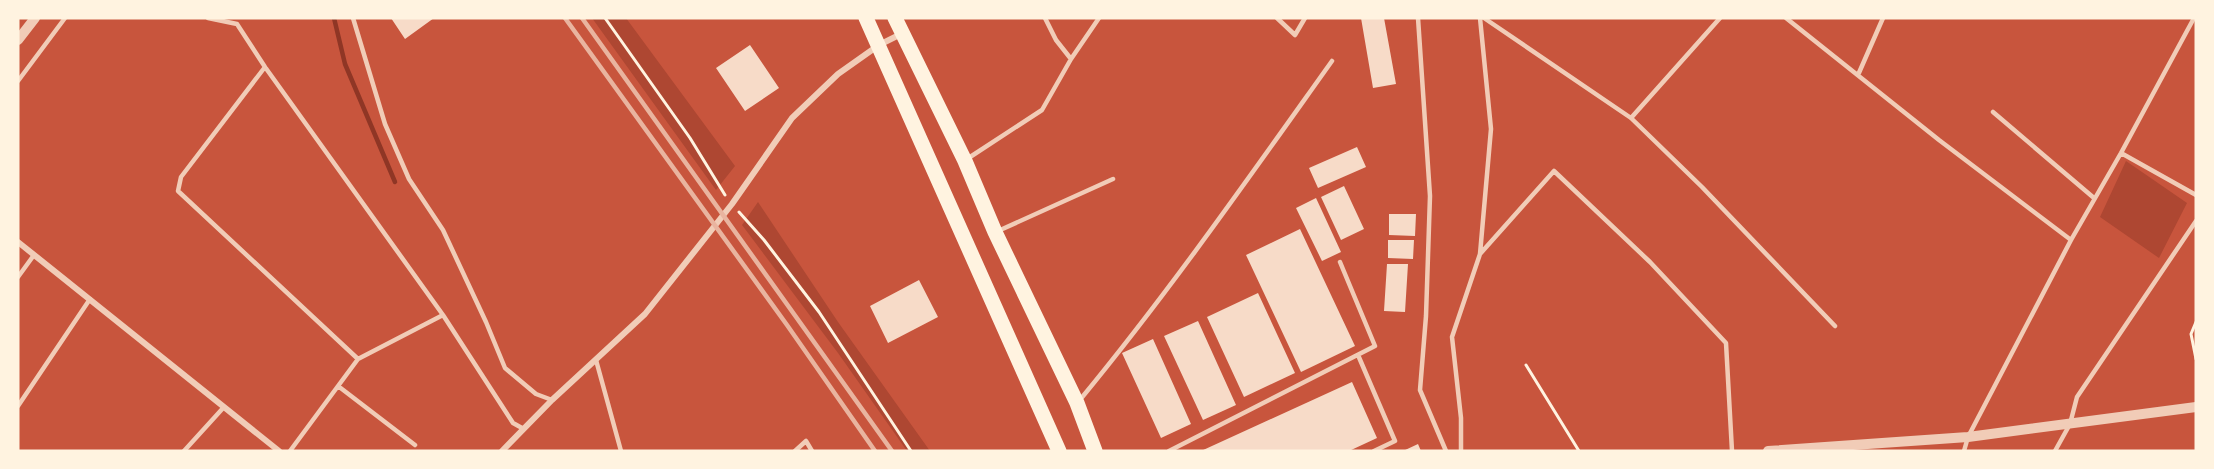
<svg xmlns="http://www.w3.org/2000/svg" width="2214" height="469" font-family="'Exo 2',sans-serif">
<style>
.green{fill:#ae4732}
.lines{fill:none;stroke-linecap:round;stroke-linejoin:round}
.stream{stroke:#8f3625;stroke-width:4.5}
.building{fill:#f7dbc8}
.path{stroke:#fff3e0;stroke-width:3}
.service{stroke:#f1ccb7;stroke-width:4.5}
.minor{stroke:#f1ccb7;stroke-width:6}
.tertiary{stroke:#f1ccb7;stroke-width:10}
.primary{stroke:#fff3e0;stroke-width:15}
.rail{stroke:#e9b49f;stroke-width:4.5}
</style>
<rect width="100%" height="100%" fill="#c8553d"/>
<path class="green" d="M592,18H626L735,166L716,190Z
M2126,161L2187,203L2159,258L2100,217Z
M758,202L838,322L930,451H907L838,353L742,225Z"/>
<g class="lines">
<path class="stream" d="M334,18L345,64L395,182"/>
</g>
<path class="building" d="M391,18H434L405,39Z
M1361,18H1384L1396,84L1373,88Z
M750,45L779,88L745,111L716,68Z
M1357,147L1366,167L1318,188L1309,168Z
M1344,186L1364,229L1341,240L1321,197Z
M1316,198L1341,252L1322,261L1296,208Z
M1389,214H1416L1415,236L1389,235Z
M1300,229L1355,346L1301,372L1246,255Z
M1388,240H1414L1413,259L1388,258Z
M1387,264H1408L1405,312L1384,311Z
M919,280L938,317L888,343L870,306Z
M1258,293L1295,373L1244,397L1207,317Z
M1198,321L1236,405L1203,420L1164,336Z
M1153,339L1191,424L1161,438L1122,353Z
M1352,382L1377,438L1349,451H1201Z
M1418,444L1421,451H1403Z"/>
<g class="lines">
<path class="path" d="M605,18L690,138L725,195
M739,212L764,240L819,312L911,451
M2196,322L2191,334L2196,359
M1526,365L1579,451"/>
<path class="service" d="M208,18L237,24L265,67L443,315L513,423L522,428
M353,18L385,124L409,179L443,230L486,322L505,368L536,394L552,400
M1045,18L1056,40L1071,59
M1277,18L1295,35L1305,18
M1418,18L1430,196L1426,316L1420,390L1446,451
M1484,18L1631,118L1702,187L1835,326
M1786,18L1939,140L2071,240
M265,67L181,177L178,191L358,359
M1858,75L1883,18
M18,81L65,18
M1993,112L2094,198
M1631,118L1720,18
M2121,153L2196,195
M967,159L1042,110L1071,59L1099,18
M998,231L1113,179
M1480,254L1554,171L1650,262L1726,343L1732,451
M18,277L34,255
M1358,355L1395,441L1374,451
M596,360L621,451
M338,386L415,445
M1079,401C1169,292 1250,176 1332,61
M18,406L90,299
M184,451L224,407
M290,451L358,359L443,315
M795,451L806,441L812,451
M1169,451L1375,346L1340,262
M1461,451V418L1452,337L1480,254L1491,129L1480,18
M1964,451L1968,437L2071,240L2121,153L2194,18
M2055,451L2070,424L2077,397L2196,221"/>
<path class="minor" d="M18,242L279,451
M502,451L552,400L645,314L732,204L792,118L838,74L879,45L901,34"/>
<path class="tertiary" d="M18,40L35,18
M1768,451L1968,437L2196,407"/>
<path class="primary" d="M866,18L1059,451
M895,18L965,161L995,232L1077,403L1095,451"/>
<path class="rail" d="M565,18L787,325L875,451
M582,18L892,451"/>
</g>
<rect width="2214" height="469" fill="none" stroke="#fff3e0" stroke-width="39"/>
</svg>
